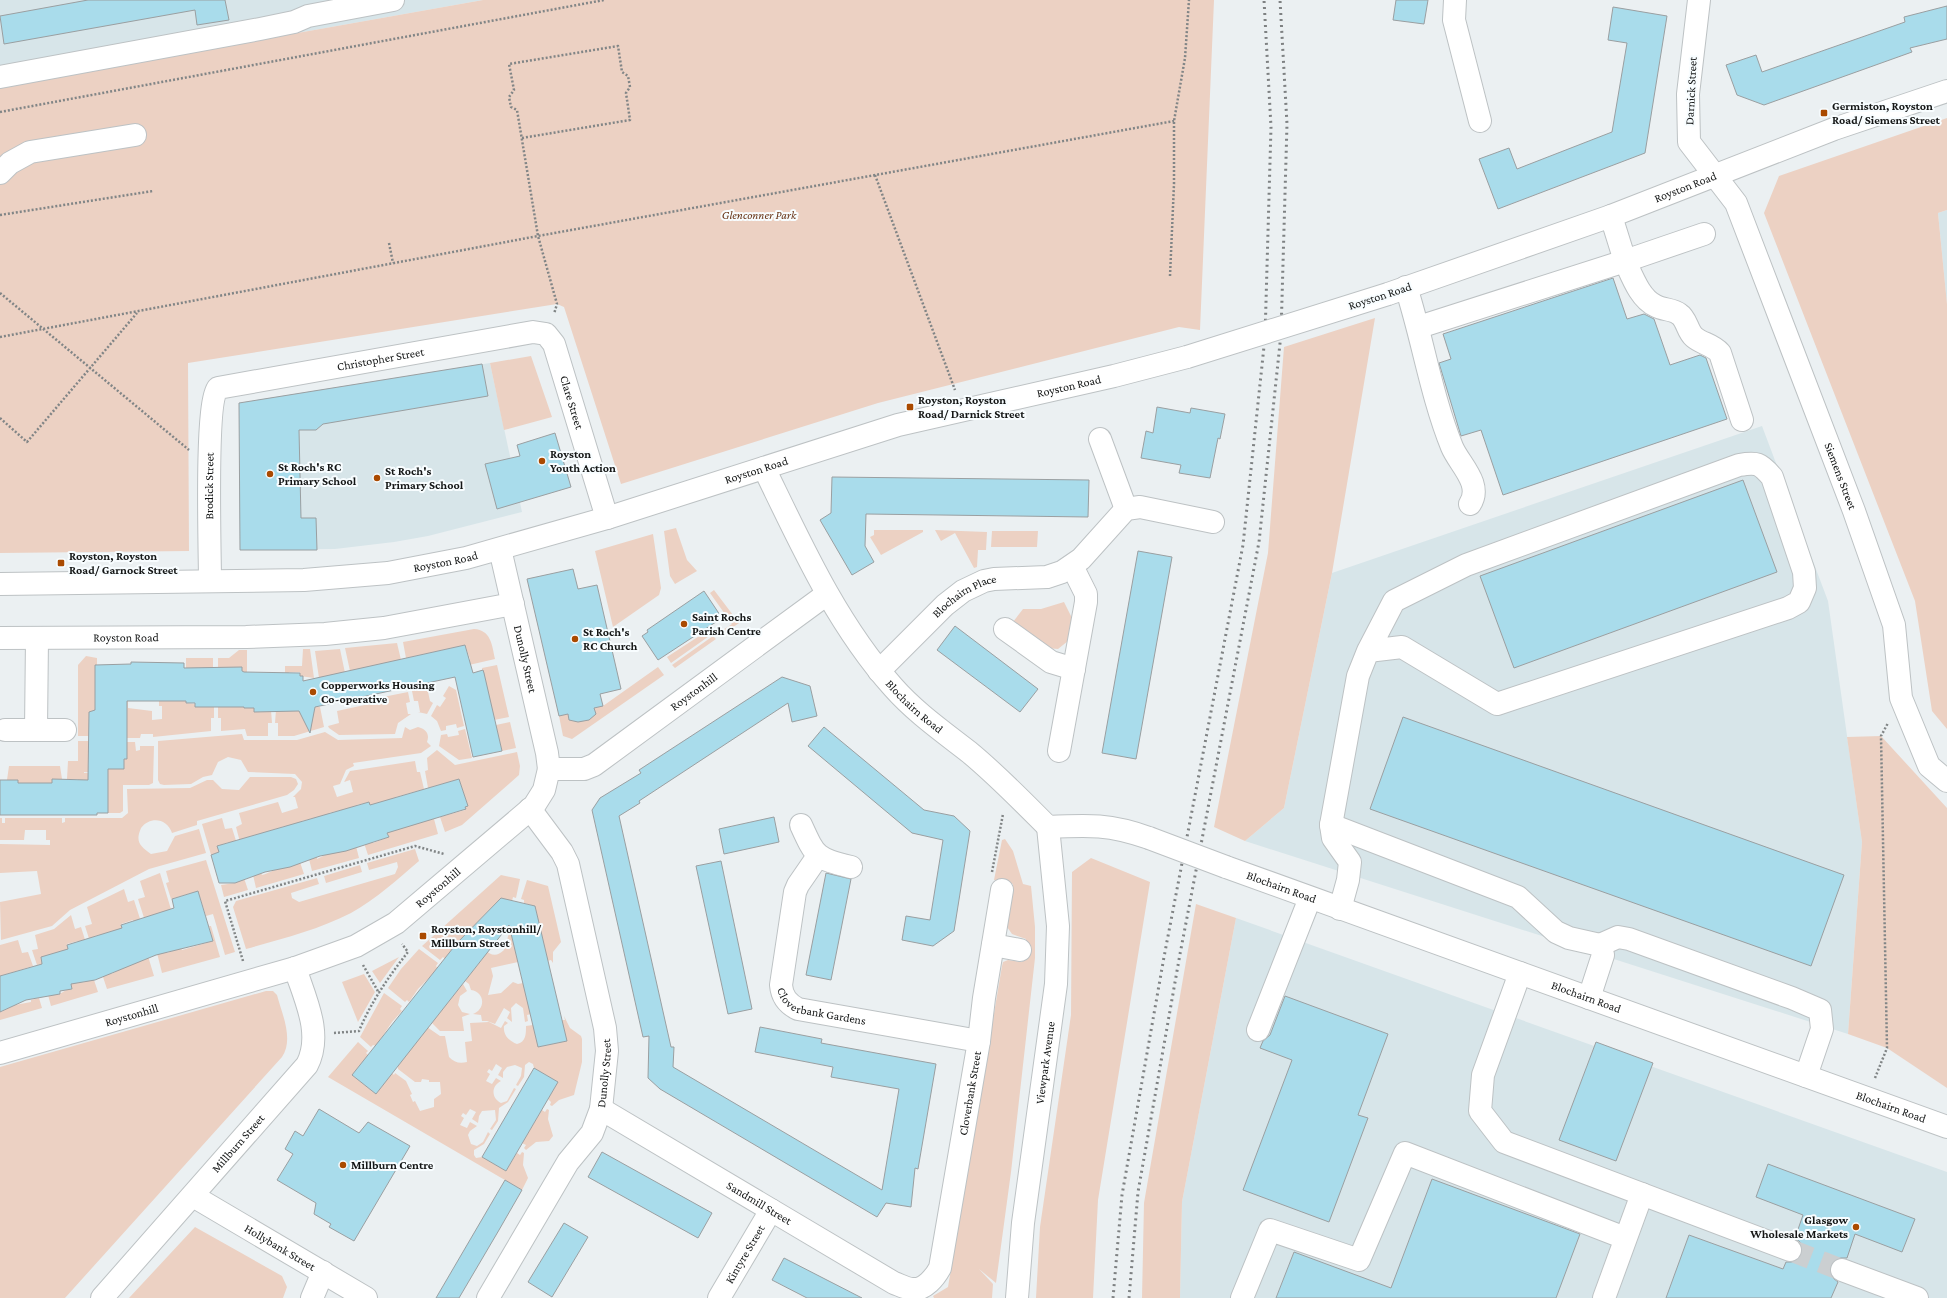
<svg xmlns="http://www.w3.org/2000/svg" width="1947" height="1298" font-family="'Crimson Pro',serif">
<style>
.built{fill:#d7e5e9}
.green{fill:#ecd1c3}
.building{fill:#a9dceb;stroke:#9a9fa1}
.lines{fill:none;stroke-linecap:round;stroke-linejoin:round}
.minor-tunnel{stroke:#cbcfd1;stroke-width:22;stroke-dasharray:22 11;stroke-linecap:butt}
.minor-casing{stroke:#bdc2c4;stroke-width:24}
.path{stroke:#818586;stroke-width:2.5;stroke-dasharray:2 2;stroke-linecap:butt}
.minor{stroke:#fff;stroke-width:22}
.rail{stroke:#7e8182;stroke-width:3;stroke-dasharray:2 4;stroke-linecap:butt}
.minor-bridge-casing{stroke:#bdc2c4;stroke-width:24;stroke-linecap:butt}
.minor-bridge{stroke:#fff;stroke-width:22}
.poi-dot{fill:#aa4a00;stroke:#f8fdff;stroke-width:1.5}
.labels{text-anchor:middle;stroke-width:4;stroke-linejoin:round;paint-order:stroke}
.street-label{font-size:12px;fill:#141616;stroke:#f8fdff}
.poi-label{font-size:12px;font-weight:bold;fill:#141616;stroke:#f8fdff;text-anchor:start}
.park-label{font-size:12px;font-style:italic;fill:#673214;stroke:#f8fdff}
</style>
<rect width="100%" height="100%" fill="#ebf0f2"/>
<path class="built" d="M0,0H483L0,86Z
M1947,210V304L1938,213Z
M490,363L522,512L428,536L394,542L335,549L240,550L239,403Z
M1762,426L1828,601L1862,842L1848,1034L1245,841L1284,808L1332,573Z
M1236,918L1947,1172V1298H1180L1182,1202Z"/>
<path class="green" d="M483,0H1214L1200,330L1179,327L878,403L621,484L564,307L557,304L188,363L189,551L0,553V86Z
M1947,118V210L1938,213L1947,304V729L1932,711L1915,601L1764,213L1779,176Z
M1375,318L1332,573L1284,808L1245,841L1214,827L1268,553L1284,347Z
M531,356L552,417L504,430L490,363Z
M676,528L687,560L697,571L675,584L670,576L664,531Z
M874,530H923V532L881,555L870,537L874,535Z
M935,530L987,532L986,550H978L977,567L974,568L955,533L941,541Z
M992,531H1038L1037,547H991Z
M653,534L661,588L659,595L613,627L595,551Z
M714,590L739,623L719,637L717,634L732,624L710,593Z
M1064,602L1073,620L1068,641L1058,649L1047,648L1013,622L1023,609H1041Z
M474,629C491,630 492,645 495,659L469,665L470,659L465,645L406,658L403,642Z
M707,631L712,634L671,663L667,657Z
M713,636L716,639L675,668L672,665Z
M397,643L401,660L350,671L345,648Z
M303,649H310L314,678L300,676V672H289L288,676H285V666H302Z
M340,649L345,673L319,678L315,651Z
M239,650H247V672L244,676L243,671L218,668V658H229Z
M86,656L97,658V665H95V683H97V710L89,712V723H92L89,736H78V665Z
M186,658H213V668L200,671V668H188L186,671Z
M497,665L509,717L494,720L482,668Z
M658,667L664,675L572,739L563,736L559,716L568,714L569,720C580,722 587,722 595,714L594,708L603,706Z
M449,686L456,690L464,726L457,728L456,724L446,726V730L441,731L437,721L431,716L437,705L440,707L446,698L443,696Z
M427,687L430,701L433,703L427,714L418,712H420L418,701H414L412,691Z
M408,692L410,702L406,703L408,714H411L398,723L395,734L339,735L329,728L328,726L339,723L337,711L383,701V697Z
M128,698V708L152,711V720L162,719V706H159V698H166L167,701H177V698H186V703L214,707V718H211V731L153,737V734H141L140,738H124V729H127V719L124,718Z
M218,703H243L244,708H254V712L271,710L272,723H268V736H247L245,729L221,731V718H218Z
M313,707H320L324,727L294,736H278V723H275L276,710L293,711L303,708L313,719Z
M510,722L516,748L502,751L496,725Z
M405,727L410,730L418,727C426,729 430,734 427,742L431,746L421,753L353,763L354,766L346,770L340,784L333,786L337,797L353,792L350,780L344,782L350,771L415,761L417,772H420L424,789L396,797L404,824L434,819L438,834L368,855L364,843L372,841L373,843L389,837L379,806L371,808L369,802L357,805L359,811L341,810L329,813L331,820L315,824L313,818L302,821L304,828L287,833L285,826L246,838L241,846L236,827L242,824L239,813L278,802L282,813L298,808L295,797H293L301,789L302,782L295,774L248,772L241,760L228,757L218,762L212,775L203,777L191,784L164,785L160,784L158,780V741L242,734L244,740H297L325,732L338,740L402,738Z
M465,729L472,758L459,760L439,746L441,735L447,734L448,737L459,735L458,731Z
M1881,736L1947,808V1088L1887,1048L1848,1034L1862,842L1847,737Z
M78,741H89L88,766L92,769H124V759H127V749H124V742H135L136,751L140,750V746H154L153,783L149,785H123V811L120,813H108V795H97L78,783V779H67L68,761H84V773H95L84,772V761H78Z
M437,750L455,765L517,752L520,766L519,775L462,825L445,832L440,817L465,810V807L468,806L459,779L428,788L425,771L428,770L427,758Z
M9,766H60L62,779H52V783H18V780H7Z
M250,777H291L296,779L298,784L294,790L287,795L197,821V825L172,833C167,818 150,816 141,828C135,842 140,846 151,854L167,851L175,836L199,829L206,853L149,869L70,910L52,926L1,940L0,902L41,894L37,871L0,873V844L50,845V840H46V830H25L24,840H0V818H2V823H5V818H62V823L65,822V818H122L128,813L127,789L190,788L207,780H213L222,789L239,790Z
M222,818L225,829L232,828L238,847L229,842L218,846L219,852L211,855L202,824Z
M1005,839L1013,851L1023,884L1031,886L1035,927V958L1011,1172L996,1283L979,1269L993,1284L992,1298H934L933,1296L948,1287L1002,966L1003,962L1008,960L1022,962L1026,939L1012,934L1005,924L1013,884L994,880L1002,840Z
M356,846L359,858L312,871L309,859L317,857V859L329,853Z
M415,849L419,861C398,879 376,899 351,913C318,930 281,939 246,949L233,907L236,901L317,878L319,884L291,893L292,898L299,902L395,874L398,867L397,862L369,870L367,863Z
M1091,858L1150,882L1098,1200L1093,1298H1036L1040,1227L1071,1015L1072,872Z
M206,860L235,952L225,955L213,914L206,916L198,891L171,899L166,883L169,882L166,871Z
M300,862L304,874L256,888L253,875L261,873L262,875C270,873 281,865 290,867L292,864Z
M360,865L362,872L326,883L324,876Z
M160,873L173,916L161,912L150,916L151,922L146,924L138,899L145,897L140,881Z
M501,875L520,879L516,898L513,897L512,901L501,898L457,943L445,959L443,957L440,960L422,946Z
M244,878L248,890L224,897L221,885L235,883H237L236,880Z
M527,880L548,886L561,942L553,952V963L551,960L547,961L535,906L524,903V900L521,899Z
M124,889L128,902L134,900L142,925L135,927L133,920L121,924L123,930L95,936L91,945L85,926L92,924L87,907Z
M1196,904L1236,918L1182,1202L1180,1298H1142L1144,1203Z
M71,915L75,929L81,927L87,946L80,948L78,941L67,944L69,951L41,957L42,964L37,965L32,950L38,949L35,935L54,929Z
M209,926H211L220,957L162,973L157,953L165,951L167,953L181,948L182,950L213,941Z
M509,933H511L518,962L491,968L493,976L488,995L501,993L513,982L518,984L523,983L531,1014L527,1015L528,1021L525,1022L523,1008L516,1003L511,1008L512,1022L507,1018L510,1012L504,1008L495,1024L487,1021H482L481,1015L473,1014C486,1009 485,992 471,990L469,984L465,981L484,957L479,953L484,949C491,956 497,957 504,950Z
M18,940L22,953L28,952L33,966L0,976V945Z
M419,949L438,963L436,966L438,969L418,989L409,1002L407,1000L405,1002L388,988L401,969Z
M148,956L154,976L107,989L102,974L110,972L111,974C115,973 122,966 126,968L125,963Z
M399,957L380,983L372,971Z
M364,974L375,992L358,1022L342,982Z
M93,977L98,992L51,1006L48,995L56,993L58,995L68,989L72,990L70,983L86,982Z
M463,984L467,991L460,996L458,1005L462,1012L470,1014L462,1017L464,1031H440L431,1022Z
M266,991H273L277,995C282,1014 294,1039 282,1057L65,1298H0V1067Z
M384,993L402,1006L400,1009L402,1011L392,1022L376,1046L373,1045L371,1047L360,1037Z
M39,998L42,1008L0,1020V1009L1,1012L15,1005L31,1002V1000Z
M564,1016L570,1028L581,1036L582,1039V1062L574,1095L559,1100L552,1106L550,1105L551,1102L548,1099L558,1082L534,1068L533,1064L529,1062L525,1065L524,1077L518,1086L516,1085L521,1076L522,1068L515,1065L507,1067L503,1072V1078L498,1075L502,1068L496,1064L492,1071L489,1069L487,1072L490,1074L486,1081L492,1084L496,1078L501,1081C491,1086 491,1098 501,1103L507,1101L514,1088L516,1089L508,1102L499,1108L498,1121L492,1130L490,1129L496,1120L495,1110L482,1111L479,1116L478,1123L472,1119L476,1112L470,1109L466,1115L463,1113L461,1116L464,1118L460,1125L467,1128L470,1122L477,1126L470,1131L468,1135L471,1144L477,1146L483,1142L488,1132L490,1134L484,1144L474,1150V1155L476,1158L482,1157L506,1171L517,1153L520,1155L522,1152L524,1153L523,1165L528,1178L522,1190L328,1077L358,1042L368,1051L366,1053L369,1056L353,1076L376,1094L392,1073L394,1075L395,1073L406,1081L412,1094L410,1095L413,1102L415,1101L420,1111L434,1107V1099L441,1094L440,1082H429V1080L422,1079L421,1082H415L398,1069V1066L427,1027L440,1036H445L449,1057C454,1062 459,1064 467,1062L465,1042L472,1041L470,1023L489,1022L501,1028L505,1021L508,1023L504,1026C503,1035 509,1041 517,1044C526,1042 526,1034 526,1026L533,1025L539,1047L566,1041L562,1020H565Z
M547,1109L549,1110L548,1119L553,1136L549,1141L536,1142L526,1150L524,1148L526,1145L522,1143L542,1110L545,1112Z
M195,1227L282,1276L287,1287L283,1298H129Z"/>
<path class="building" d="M88,0H225L229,20L197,25L195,10L4,44L0,16Z
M1396,0H1428L1424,24L1393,20Z
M1947,6V39L1910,48L1912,52L1764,105L1737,95L1726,65L1756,55L1762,72L1905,22L1904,17Z
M1613,7L1667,16L1645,153L1498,209L1479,159L1509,148L1517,169L1612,132L1627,43L1608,40Z
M1613,278L1627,319L1644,314L1654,319L1670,365L1700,355L1706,358L1727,419L1503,495L1481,430L1461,436L1439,363L1451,359L1443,334Z
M482,364L488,396L323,424L316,430H299L301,518H316L317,550H240L239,403Z
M1157,407L1190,413L1191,408L1225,414L1220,439L1218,438L1210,478L1179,473L1181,465L1141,458L1146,431L1153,433Z
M555,433L571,487L497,509L485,464L520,456L517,445Z
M832,477L1089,480L1088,517L866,514L865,546L874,562L852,575L820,520L831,513Z
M1743,480L1777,572L1514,668L1480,576Z
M1138,551L1172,557L1136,759L1102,753Z
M573,569L578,589L597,585L621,689L600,694L603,706L594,708L596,714L589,720L578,722L569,720L568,714L559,716L527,579Z
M704,591L722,618L658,660L642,636L648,632L647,630Z
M955,626L1038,689L1020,712L937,650Z
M465,645L473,673L483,670L484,673L502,751L473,757L455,677L315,707L310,733L299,711L254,712V708H244V707H195V703H186V701H127V759H124V769H108V813H97V815H0V780H18V783H52V779L88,780L89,712L95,710V665L131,664V662L184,663V668L242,667V671L244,672L300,673V676H303V681Z
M782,677L810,686L817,716L792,722L788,703L639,801L640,803L619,816L671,1047H674L673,1067L882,1190L899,1089L831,1077L833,1067L755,1052L760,1027L822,1039L821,1043L936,1064L918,1169L915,1168L911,1207L886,1203L877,1217L660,1089L648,1078L649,1036L643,1037L592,810L600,798L641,773L639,770Z
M1403,717L1844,875L1811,966L1370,809Z
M824,727L924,810L954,816L970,831L954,931L933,946L902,940L906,916L930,920L943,840L912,833L808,746Z
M459,779L468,806L465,807L466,809L387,833L389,837L346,851L320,856L290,867L265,872L235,883H219L211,855L219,852L217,846L369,802L370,805Z
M774,817L779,842L724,854L719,829Z
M721,861L752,1009L728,1014L696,866Z
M826,873L851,879L831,980L806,975Z
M198,891L213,941L156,955L95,980L71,984L72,989L60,991V994L26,1000L0,1012V976L42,964L41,957L68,949L67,945L122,928L121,925L174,908L172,899Z
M501,898L535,906L567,1041L538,1047L509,925L376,1094L352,1075L457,943Z
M1285,996L1388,1034L1358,1115L1368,1118L1329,1222L1243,1190L1292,1060L1260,1048L1263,1041L1270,1035Z
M1596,1042L1653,1063L1616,1161L1559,1140Z
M534,1068L558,1082L506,1171L482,1157Z
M319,1109L359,1133L368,1122L410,1146L354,1241L329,1227L331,1224L314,1214L316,1203L277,1180L293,1154L285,1149L295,1131L303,1136Z
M602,1152L712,1213L698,1238L588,1177Z
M1768,1164L1915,1219L1902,1252L1855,1234L1847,1258H1840L1834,1260L1830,1265V1272L1833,1278L1838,1282L1831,1298H1666L1689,1235L1783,1269L1786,1262H1792L1798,1259L1802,1255V1248L1800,1242L1795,1238L1803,1215L1756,1197Z
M1432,1179L1580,1234L1556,1298H1276L1294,1252L1391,1288Z
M505,1180L522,1190L499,1230L459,1298H436Z
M564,1223L588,1237L552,1297L528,1282Z
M784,1258L862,1298H807L772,1280Z"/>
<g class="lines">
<path class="minor-tunnel" d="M1790,1250L1842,1270"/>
<defs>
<g id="minor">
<path d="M1455,0L1454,20L1480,121"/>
<path id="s1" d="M1699,0L1688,94L1689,142L1736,203L1854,511L1894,625L1901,698L1929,766L1947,781"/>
<path d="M0,77L260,29L294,22L308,16L393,0"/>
<path d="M0,173L10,163L30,152L135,135"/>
<path d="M1611,216L1625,261L1704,234"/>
<path d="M1406,287C1423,340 1431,395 1452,447C1459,464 1483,484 1470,504"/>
<path id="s2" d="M1388,294L1611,216L1834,129L1947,91"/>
<path d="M1419,327L1625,261C1632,276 1640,299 1656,306C1663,310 1673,309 1679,314C1687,319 1687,331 1694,337C1702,344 1712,344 1720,353L1742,420"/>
<path d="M1100,439L1126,509"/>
<path id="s3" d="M764,468C801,544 836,623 893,687C915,712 942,731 969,752C997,775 1022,801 1048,827C1089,825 1110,824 1149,838"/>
<path id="s4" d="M500,549L547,753L549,769"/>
<path id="s5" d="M210,581C210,553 205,403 218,388L533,332L546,334L554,344L607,518"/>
<path id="s6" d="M0,584L304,580L388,573L466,558L607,518L898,425L1114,376L1187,357"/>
<path d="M1005,629L1051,662L1074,669"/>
<path id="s7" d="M0,638L246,637L325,634L384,628L513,604"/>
<path id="s8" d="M879,671L945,605L963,591L984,581L994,579L1047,577L1062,572L1081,559L1126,509L1140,507L1213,522"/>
<path d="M5,730H65"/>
<path d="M36,730L37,638"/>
<path d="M1059,751L1086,602V594L1072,566"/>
<path d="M801,825C816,858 816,858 851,867"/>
<path d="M1331,825L1518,897L1556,932L1569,938L1600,945L1603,955L1589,998"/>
<path id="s9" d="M818,856L798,885L795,892L781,985C782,997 788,1004 798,1009L979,1041"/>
<path id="s10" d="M1226,867L1947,1127"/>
<path d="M1340,909L1348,880L1350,862L1333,838L1331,825L1358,676L1368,651L1402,647L1497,704L1788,608L1799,602L1805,588L1804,572L1772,477C1760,463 1757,462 1739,465L1466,565L1394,601L1368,651"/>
<path d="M993,945L1020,950"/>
<path d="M1600,945L1618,937L1629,939L1792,998L1820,1010L1822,1029L1806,1076"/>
<path d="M1520,973L1483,1075L1480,1111L1504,1142L1790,1250"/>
<path d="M1258,1030L1310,898"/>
<path id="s11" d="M0,1053L295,968L356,946L396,923L534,806L544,790L549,769H584L594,765L827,594"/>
<path id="s12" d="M601,1109L894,1283C900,1285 907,1289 913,1289C925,1290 935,1277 940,1268L979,1041L984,998L1002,890"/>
<path id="s13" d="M193,1196L366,1298"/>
<path d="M1842,1270L1917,1298"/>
<path id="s14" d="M102,1298L307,1065C323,1034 305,999 295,968"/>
<path d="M312,1298L323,1272"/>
<path id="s15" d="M488,1298L568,1162L592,1133L601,1109L607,1051L605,1028L568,864L562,852L530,809"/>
<path id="s16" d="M719,1298L771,1210"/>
<path id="s17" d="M1017,1298L1023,1223L1056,984L1058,926L1048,827"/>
<path d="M1242,1298L1270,1230L1359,1260L1405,1153L1625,1238"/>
<path d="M1604,1298L1642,1194"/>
</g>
</defs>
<use href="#minor" class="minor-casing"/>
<path class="path" d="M0,112L604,0
M522,138L630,120L626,93L630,87L628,76L622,72L618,46L509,64L514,90L509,97L511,107L517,110L538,236L557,304L554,314
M875,175L955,390
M0,215L153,191
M389,243L393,263
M1170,276L1174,184V121L1185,58L1189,0
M0,293L189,450
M0,337L538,236L1174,121
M0,418L27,442L137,313
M992,872L1003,814
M243,961L225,901L415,846L444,854
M363,965L379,993
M334,1033L359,1031C371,1002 389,976 408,952L402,944
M1875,1078L1887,1048L1881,736L1888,723"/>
<use href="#minor" class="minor"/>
<path class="rail" d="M1113,1298L1122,1195L1164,957L1243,545L1265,337L1271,127L1264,0
M1129,1298L1138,1192L1180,954L1259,542L1281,334L1287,124L1280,0"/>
<defs>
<path id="minor-bridge" d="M1187,357L1388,294
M1149,838L1226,867"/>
</defs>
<use href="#minor-bridge" class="minor-bridge-casing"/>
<use href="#minor-bridge" class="minor-bridge"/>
</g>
<g class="poi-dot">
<rect x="1820" y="109" width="8" height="8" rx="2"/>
<rect x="906" y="403" width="8" height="8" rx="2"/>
<circle cx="542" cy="461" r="4"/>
<circle cx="270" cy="474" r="4"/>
<circle cx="377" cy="478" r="4"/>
<rect x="57" y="559" width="8" height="8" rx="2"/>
<circle cx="684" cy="624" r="4"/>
<circle cx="575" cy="639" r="4"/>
<circle cx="313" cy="692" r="4"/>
<rect x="419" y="932" width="8" height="8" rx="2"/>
<circle cx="343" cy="1165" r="4"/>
<circle cx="1856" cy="1227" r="4"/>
</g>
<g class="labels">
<g class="street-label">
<text transform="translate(1691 91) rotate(-87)" y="4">Darnick Street</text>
<text dy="4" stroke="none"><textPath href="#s2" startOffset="316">Royston Road</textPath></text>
<text transform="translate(1380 296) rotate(-18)" y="4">Royston Road</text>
<text dy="4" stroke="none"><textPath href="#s5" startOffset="359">Christopher Street</textPath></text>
<text dy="4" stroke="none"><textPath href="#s6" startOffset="1095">Royston Road</textPath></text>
<text dy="4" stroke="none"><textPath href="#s5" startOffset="601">Clare Street</textPath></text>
<text dy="4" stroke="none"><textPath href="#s6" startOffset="771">Royston Road</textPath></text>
<text dy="4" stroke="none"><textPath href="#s1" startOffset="512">Siemens Street</textPath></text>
<text dy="4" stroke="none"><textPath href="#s5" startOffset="95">Brodick Street</textPath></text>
<text dy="4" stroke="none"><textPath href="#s6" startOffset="447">Royston Road</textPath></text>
<text dy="4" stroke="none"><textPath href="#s8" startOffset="115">Blochairn Place</textPath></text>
<text dy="4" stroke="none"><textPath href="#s7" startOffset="126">Royston Road</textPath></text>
<text dy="4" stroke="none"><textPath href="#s4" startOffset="113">Dunolly Street</textPath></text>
<text dy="4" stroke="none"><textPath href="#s11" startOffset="809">Roystonhill</textPath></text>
<text dy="4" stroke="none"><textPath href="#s3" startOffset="284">Blochairn Road</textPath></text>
<text dy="4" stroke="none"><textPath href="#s10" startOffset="59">Blochairn Road</textPath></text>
<text dy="4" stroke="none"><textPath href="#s11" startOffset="473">Roystonhill</textPath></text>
<text dy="4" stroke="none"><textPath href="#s10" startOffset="383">Blochairn Road</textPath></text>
<text dy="4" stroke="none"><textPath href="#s9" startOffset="188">Cloverbank Gardens</textPath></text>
<text dy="4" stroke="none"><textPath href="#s11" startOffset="137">Roystonhill</textPath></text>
<text dy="4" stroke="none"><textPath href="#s17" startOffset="237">Viewpark Avenue</textPath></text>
<text dy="4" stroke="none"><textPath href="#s15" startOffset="257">Dunolly Street</textPath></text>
<text dy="4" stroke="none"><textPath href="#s12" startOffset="574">Cloverbank Street</textPath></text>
<text dy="4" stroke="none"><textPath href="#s10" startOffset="707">Blochairn Road</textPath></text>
<text dy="4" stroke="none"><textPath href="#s14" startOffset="206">Millburn Street</textPath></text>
<text dy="4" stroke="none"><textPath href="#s12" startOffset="184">Sandmill Street</textPath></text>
<text dy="4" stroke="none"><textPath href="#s13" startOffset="101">Hollybank Street</textPath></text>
<text dy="4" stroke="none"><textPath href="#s16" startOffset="51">Kintyre Street</textPath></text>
</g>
<g class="poi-label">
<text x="1832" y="110">Germiston, Royston<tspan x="1832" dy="14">Road/ Siemens Street</tspan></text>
<text x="918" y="404">Royston, Royston<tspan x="918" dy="14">Road/ Darnick Street</tspan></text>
<text x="550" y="458">Royston<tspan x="550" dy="14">Youth Action</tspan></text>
<text x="278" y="471">St Roch's RC<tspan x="278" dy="14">Primary School</tspan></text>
<text x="385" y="475">St Roch's<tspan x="385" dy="14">Primary School</tspan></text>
<text x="69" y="560">Royston, Royston<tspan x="69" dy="14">Road/ Garnock Street</tspan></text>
<text x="692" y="621">Saint Rochs<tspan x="692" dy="14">Parish Centre</tspan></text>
<text x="583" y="636">St Roch's<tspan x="583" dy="14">RC Church</tspan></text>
<text x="321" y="689">Copperworks Housing<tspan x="321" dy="14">Co-operative</tspan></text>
<text x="431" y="933">Royston, Roystonhill/<tspan x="431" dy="14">Millburn Street</tspan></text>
<text x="351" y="1169">Millburn Centre</text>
<text x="1848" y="1224" text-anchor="end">Glasgow<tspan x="1848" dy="14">Wholesale Markets</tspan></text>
</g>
<g class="park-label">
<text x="759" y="219">Glenconner Park</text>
</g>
</g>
</svg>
